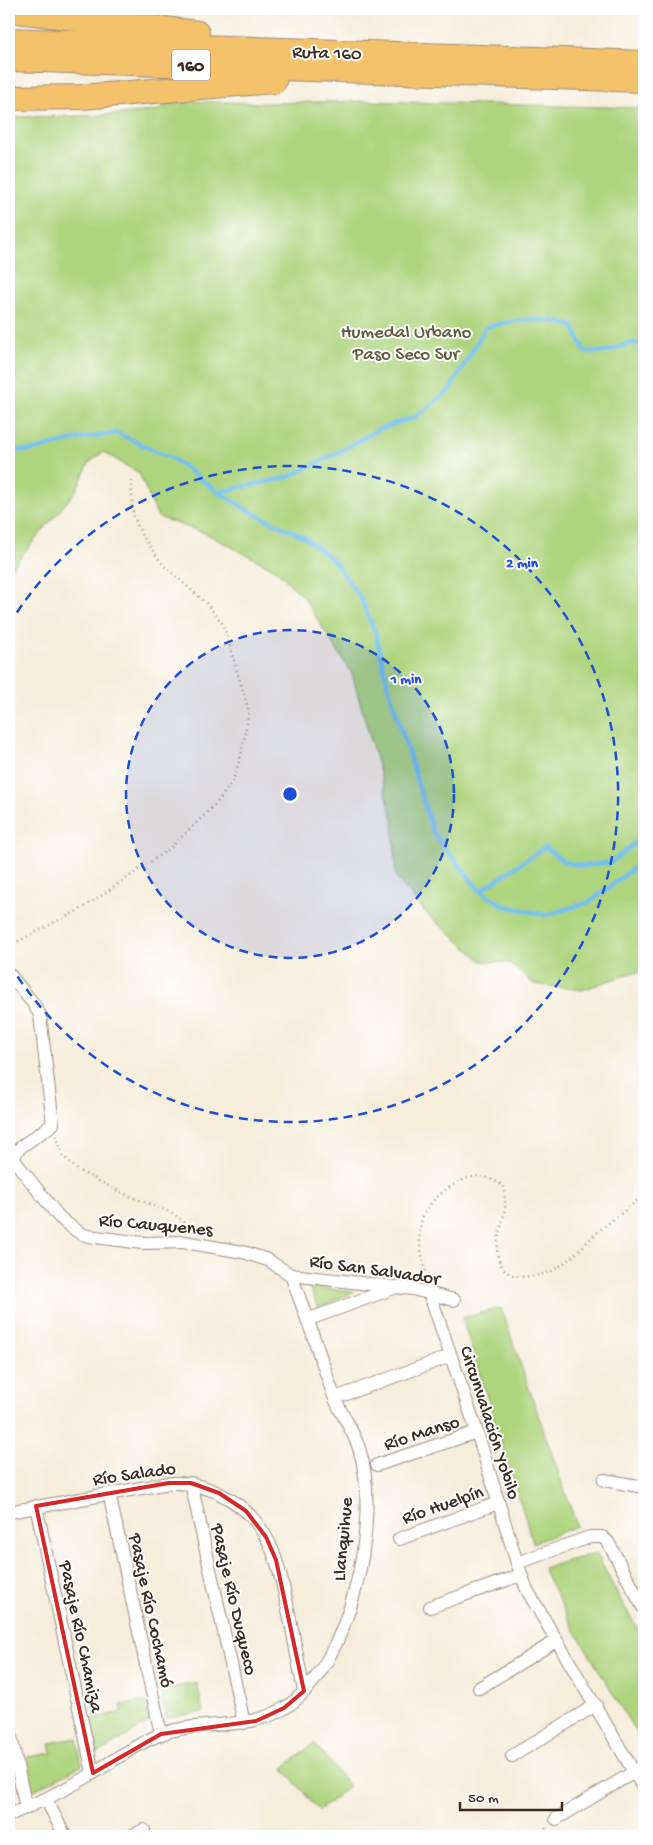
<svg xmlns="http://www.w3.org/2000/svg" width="653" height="1845" font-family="'Gochi Hand',sans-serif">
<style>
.green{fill:#aed47e;stroke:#747f4e}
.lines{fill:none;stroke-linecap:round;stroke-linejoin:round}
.stream{stroke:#74bfed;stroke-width:4.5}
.minor-casing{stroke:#988c7c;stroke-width:14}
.motorway-casing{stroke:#988c7c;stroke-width:26}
.path{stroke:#988c7c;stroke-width:2.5;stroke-dasharray:1 4;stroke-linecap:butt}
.minor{stroke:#fff;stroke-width:12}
.motorway{stroke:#f4c26a;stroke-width:24}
.marked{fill:none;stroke:#d62828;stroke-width:4;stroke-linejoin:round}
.ring{fill:none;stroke:#1d4ed8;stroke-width:2.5;stroke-dasharray:9 6}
.labels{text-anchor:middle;stroke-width:4;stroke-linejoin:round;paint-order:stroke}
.shield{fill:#fff;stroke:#766a62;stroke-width:1}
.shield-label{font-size:18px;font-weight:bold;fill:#3b2a1e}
.street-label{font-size:19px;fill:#3b2a1e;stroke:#fff}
.park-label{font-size:19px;fill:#5e5d3b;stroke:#fff}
.centre{fill:#1d4ed8;stroke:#fff;stroke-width:2.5}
.ring-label{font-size:15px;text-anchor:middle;font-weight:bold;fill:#1d4ed8;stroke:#fff;stroke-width:4;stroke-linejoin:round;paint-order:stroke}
</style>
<rect width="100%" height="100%" fill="#fff"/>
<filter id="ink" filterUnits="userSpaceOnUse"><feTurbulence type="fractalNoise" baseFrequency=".02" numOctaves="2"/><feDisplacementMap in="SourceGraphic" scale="10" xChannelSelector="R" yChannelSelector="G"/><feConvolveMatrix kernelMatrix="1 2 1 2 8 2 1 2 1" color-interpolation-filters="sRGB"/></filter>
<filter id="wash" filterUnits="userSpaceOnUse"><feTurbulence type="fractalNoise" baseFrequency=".0096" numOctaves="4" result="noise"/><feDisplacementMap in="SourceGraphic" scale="20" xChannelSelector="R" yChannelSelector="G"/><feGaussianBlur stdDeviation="1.12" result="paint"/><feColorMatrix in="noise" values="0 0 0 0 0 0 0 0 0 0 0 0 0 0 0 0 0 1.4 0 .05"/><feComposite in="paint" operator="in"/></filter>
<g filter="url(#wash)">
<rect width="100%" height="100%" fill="#f6eddb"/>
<path class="green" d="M176,101L263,103L365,101L644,108V971L632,973L582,990L534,984L510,963L482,961L426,913L396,877L393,819L352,674L304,598L276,570L207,534L158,517L139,473L103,452L89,463L76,491L9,571V117L92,116L155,111Z
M309,1286L354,1292L318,1308Z
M501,1308L577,1526L533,1543L462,1318Z
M596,1553L619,1597L644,1639V1746L570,1622L543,1568Z
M197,1683L203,1712L167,1718L160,1689Z
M145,1701L149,1723L98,1753L91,1719L122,1712L121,1705Z
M77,1738L82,1765L29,1793L22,1758L52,1753L50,1743Z
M314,1743L349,1786L319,1811L283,1768Z"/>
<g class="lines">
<path class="stream" d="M9,449L29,451L78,439L117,433L175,460L218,492L255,514L304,537L333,560L360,597L375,632L388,686L433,833L480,891L505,906L546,915L590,902L644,860
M219,492L289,477L341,451L379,429L415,417L449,391L486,327C519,319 539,316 573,326L585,352H605L631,343L644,344
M480,891L545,847L564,862L583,866L612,862L637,841L644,842"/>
</g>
</g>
<g filter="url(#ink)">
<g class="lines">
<defs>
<path id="minor" d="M9,974L33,1003L40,1015L53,1124L22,1146L16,1152L14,1160L59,1217L66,1223L80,1233L88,1236L142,1243L184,1242L243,1252L268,1260L291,1275
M291,1275L413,1289L454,1300
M429,1292L477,1432L517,1563L527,1590L644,1789
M307,1320L394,1288
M335,1398L451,1356
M377,1465L477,1432
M604,1480L644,1487
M191,1483L244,1723
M109,1493L161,1734
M36,1506L93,1773
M9,1512L169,1483C213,1481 254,1507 272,1549C281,1571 285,1596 290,1619C295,1643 299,1667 304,1691
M399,1539L498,1503
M517,1563L590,1537H602L608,1542L644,1609
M430,1607L521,1575
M479,1688L556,1641
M9,1727L26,1808
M512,1756L596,1705
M46,1799L65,1836
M9,1815C38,1803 65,1790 92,1774C114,1760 135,1745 159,1735C199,1719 244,1732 283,1709C351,1668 382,1519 359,1448C353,1431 342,1415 335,1399C330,1386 326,1372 321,1359C312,1331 301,1303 291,1275
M556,1819L644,1766
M131,1836L144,1830"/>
<path id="motorway" d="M9,10L197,33
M9,40L644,63
M9,59L644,80
M9,98L82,97L274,81"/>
</defs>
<use href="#minor" class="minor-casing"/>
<use href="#motorway" class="motorway-casing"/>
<path class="path" d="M9,946L83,908L169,849L217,803L233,780L241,756L249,711L223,624L207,604L163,565L141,534L133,514L131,477
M56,1136L63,1156L78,1170L120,1192L174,1214L185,1223L188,1230
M427,1281C424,1262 417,1242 421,1223C425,1201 457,1177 479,1176C488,1176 496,1182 504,1186C504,1194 506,1202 505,1209C502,1227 490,1253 504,1269C514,1282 545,1276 557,1268C573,1258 586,1242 600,1230C615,1217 631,1208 644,1193
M538,1836L547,1827"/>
<use href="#minor" class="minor"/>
<use href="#motorway" class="motorway"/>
</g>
</g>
<path class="marked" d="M169,1483H191L219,1493L246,1511L266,1537L276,1560L304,1691L284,1708L256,1721L161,1734L93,1773L36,1506Z"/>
<circle cx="290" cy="794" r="164" fill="#1d4ed8" fill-opacity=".12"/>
<g class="ring">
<circle cx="290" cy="794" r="164"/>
<path d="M9 625A328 328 0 1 1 9 963"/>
</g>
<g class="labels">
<rect class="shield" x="172" y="49.5" width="38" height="31" rx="4"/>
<g class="shield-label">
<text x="191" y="71">160</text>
</g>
<g class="street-label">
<text transform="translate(327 51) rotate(2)" y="7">Ruta 160</text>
<text transform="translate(156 1223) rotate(5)" y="7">Río Cauquenes</text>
<text transform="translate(375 1268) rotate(8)" y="7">Río San Salvador</text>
<text transform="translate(492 1422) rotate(72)" y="7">Circunvalación Yobilo</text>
<text transform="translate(421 1431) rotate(-18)" y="7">Río Manso</text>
<text transform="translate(134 1472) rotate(-8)" y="7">Río Salado</text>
<text transform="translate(442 1503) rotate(-19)" y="7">Río Huelpín</text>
<text transform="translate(341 1539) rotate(-85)" y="7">Llanquihue</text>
<text transform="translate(236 1599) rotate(77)" y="7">Pasaje Río Duqueco</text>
<text transform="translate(153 1610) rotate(78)" y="7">Pasaje Río Cochamó</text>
<text transform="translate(83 1636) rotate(78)" y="7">Pasaje Río Chamiza</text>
</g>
<g class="park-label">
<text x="406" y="337">Humedal Urbano<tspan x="406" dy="22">Paso Seco Sur</tspan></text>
</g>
</g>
<circle cx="290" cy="794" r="8" class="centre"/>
<g class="ring-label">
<text x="522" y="567">2 min</text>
<text x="406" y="683">1 min</text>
</g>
<rect width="653" height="1845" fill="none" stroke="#fff" stroke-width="30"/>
<path d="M460 1802v8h102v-8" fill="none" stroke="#3b2a1e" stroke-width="2.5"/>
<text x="468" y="1802" font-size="15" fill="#3b2a1e" stroke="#ffffff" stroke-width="4" paint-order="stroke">50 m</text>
</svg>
